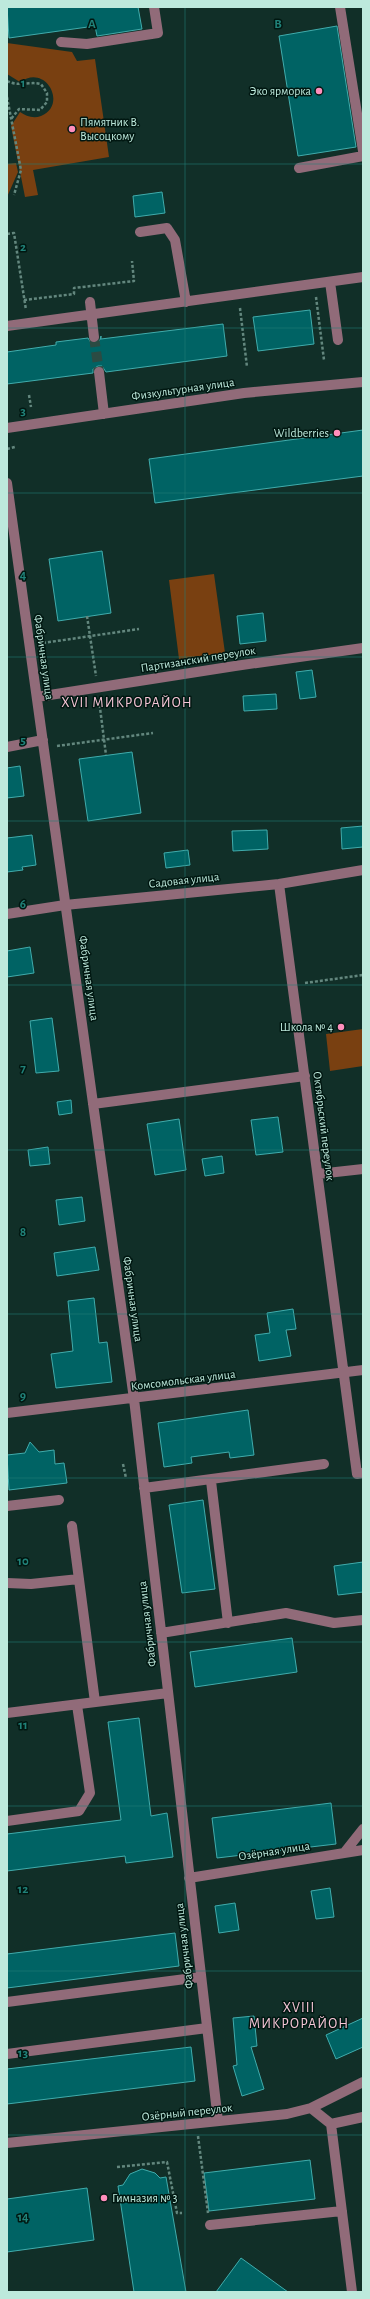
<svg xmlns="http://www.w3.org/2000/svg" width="370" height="2299" font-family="'Alegreya Sans',sans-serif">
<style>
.green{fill:#794011}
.building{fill:#006364;stroke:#40acac}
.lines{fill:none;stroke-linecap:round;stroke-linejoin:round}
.minor-tunnel{stroke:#2b4b43;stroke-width:10;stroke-dasharray:10 5;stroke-linecap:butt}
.path{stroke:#63877e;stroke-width:2.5;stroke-dasharray:3 2;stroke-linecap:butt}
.minor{stroke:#916b79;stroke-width:10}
.grid{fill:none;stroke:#208279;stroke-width:1;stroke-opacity:0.55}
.poi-dot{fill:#fe8ebc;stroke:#001711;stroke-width:1.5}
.labels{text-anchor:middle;stroke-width:3;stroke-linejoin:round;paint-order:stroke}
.poi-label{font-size:12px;fill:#bde9dc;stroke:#001711;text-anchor:end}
.street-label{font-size:12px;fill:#bde9dc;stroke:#001711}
.quarter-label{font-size:14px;letter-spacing:1px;fill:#f7c6d7;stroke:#001711}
.grid-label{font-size:13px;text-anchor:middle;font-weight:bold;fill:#208279;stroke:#001711;stroke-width:3;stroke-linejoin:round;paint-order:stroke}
</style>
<rect width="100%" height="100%" fill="#112f28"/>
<path class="green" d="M7,43L72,52L77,61L95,59L109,157L33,170L38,195L25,197L11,126L20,112C26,116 33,119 41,116C68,105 46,63 20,82L7,74Z
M16,163L18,172L7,197V164Z
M214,574L225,653L179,659L169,580Z
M363,1029V1066L330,1071L326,1034Z"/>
<path class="building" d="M7,7H138L142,29L97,36L95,26L9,38Z
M337,26L356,147L298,156L279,36Z
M162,192L165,213L135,217L133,196Z
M310,310L314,344L258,351L253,317Z
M223,324L227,356L106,372L102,366H98L93,369V373L7,384V352L56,345V342L88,338L91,343H95L100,340L101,336V339Z
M363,430V476L155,503L149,459Z
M102,551L111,613L58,621L49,559Z
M263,613L266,641L240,644L237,616Z
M312,670L316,697L300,699L296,672Z
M276,694L277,709L244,711L243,696Z
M132,752L141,813L88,821L79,759Z
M20,766L24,796L7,798V768Z
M363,826V847L342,849L341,828Z
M267,830L268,849L233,851L232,831Z
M32,835L36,865L22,867L23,870L7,872V838Z
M188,850L190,865L166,868L164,853Z
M30,947L34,973L7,977V951Z
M52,1018L59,1071L36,1073L30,1021Z
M71,1100L72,1113L59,1115L57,1102Z
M278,1117L283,1152L256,1155L251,1120Z
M179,1119L186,1170L155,1175L147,1124Z
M48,1147L50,1164L30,1166L28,1150Z
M222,1156L224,1173L205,1176L202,1159Z
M82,1197L85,1221L59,1225L56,1200Z
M95,1247L99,1270L57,1276L54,1253Z
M94,1298L99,1343L107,1342L112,1382L56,1388L51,1354L73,1351L68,1301Z
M293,1309L296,1329L286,1330L291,1356L259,1361L255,1335L270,1333L267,1313Z
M248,1410L254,1455L230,1458L229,1452L191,1457L192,1463L164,1467L158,1423Z
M30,1442L39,1452L54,1450L55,1464L64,1463L67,1483L9,1490L7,1455L25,1453Z
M203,1500L215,1589L182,1593L169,1505Z
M363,1562V1592L338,1595L334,1566Z
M292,1638L297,1672L195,1687L190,1652Z
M139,1718L151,1816L167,1813L173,1857L126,1863L125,1856L7,1871V1834L121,1820L108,1722Z
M331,1803L336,1844L217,1858L212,1818Z
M330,1888L334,1917L316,1919L311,1891Z
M235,1903L239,1930L219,1933L215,1906Z
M175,1933L179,1966L7,1988V1954Z
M254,2016L257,2046L251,2047L264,2089L242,2096L233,2066L237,2065L233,2018Z
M363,2018V2047L336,2059L326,2035Z
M191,2047L195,2081L7,2104V2069Z
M310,2160L315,2199L209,2211L204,2173Z
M142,2169L155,2173L160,2178L166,2177L186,2292H134L118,2186L123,2185L130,2174Z
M87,2188L94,2240L7,2252V2199Z
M241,2258L288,2292H216Z"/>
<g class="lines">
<path class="minor-tunnel" d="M94,337L99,372"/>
<path class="path" d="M7,81C19,87 29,81 41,84L47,93V102L40,110L19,109L11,119
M7,97L21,170L14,195
M7,234L14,233L26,310
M316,297L324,360
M24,300L74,294V288L134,281L132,261
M240,308L247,367
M29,395L31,407
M7,449L15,447
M87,616L96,676
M43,643L139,629
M99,700L106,755
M57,746L153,733
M305,983L363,975
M123,1464L126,1478
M198,2136L208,2213
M117,2167L167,2162L177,2213H182"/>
<path class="minor" d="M340,7L363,151
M61,42L87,44L158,33L154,7
M299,168L363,156
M140,232L167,228L175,240L186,302
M330,282L338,340
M90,302L94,337
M7,326L363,277
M99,372L104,414
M7,428L244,393L363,382
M7,483L134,1399L218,2121
M37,697L235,666L363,648
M7,747L43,740
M279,884L357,1474L363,1473
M7,914L65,905L279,884L363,870
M93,1104L305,1076
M318,1174L363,1169
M7,1413L363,1370
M211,1481L228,1623
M144,1488L324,1464
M7,1506L59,1500
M72,1526L95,1702
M7,1583L31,1584L79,1579
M161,1633L286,1613L334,1623L363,1620
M7,1713L168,1693
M7,1821L79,1811L90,1793L77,1705
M344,1853L363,1829
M189,1878L363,1850
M7,2002L201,1977
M7,2054L207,2028
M311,2108L331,2124L352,2292
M331,2124L363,2117
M7,2143L287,2114L311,2108L363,2082
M210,2225L342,2211"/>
</g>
<path class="grid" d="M185,7V2292M7,164H363M7,328H363M7,493H363M7,657H363M7,821H363M7,985H363M7,1150H363M7,1314H363M7,1478H363M7,1642H363M7,1806H363M7,1971H363M7,2135H363"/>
<g class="poi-dot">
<circle cx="319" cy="91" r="4"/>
<circle cx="72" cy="129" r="4"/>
<circle cx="337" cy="433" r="4"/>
<circle cx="341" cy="1027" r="4"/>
<circle cx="104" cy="2198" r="4"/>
</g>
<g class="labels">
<g class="poi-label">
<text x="311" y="95">Эко ярморка</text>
<text x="80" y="126" text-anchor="start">Пямятник В.<tspan x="80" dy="14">Высоцкому</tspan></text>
<text x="329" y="437">Wildberries</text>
<text x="333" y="1031">Школа № 4</text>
<text x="112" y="2202" text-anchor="start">Гимназия № 3</text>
</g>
<g class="street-label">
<text transform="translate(183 389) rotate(-8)" y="4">Физкультурная улица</text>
<text transform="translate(44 657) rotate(82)" y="4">Фабричная улица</text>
<text transform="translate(198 659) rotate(-9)" y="4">Партизанский переулок</text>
<text transform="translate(184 880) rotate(-6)" y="4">Садовая улица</text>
<text transform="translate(89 978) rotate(82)" y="4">Фабричная улица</text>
<text transform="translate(324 1126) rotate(83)" y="4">Октябрьский переулок</text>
<text transform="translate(133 1299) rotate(82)" y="4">Фабричная улица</text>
<text transform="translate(183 1380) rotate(-7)" y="4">Комсомольская улица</text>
<text transform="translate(147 1624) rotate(-97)" y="4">Фабричная улица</text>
<text transform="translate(274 1851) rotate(-9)" y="4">Озёрная улица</text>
<text transform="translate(184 1946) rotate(-97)" y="4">Фабричная улица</text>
<text transform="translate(187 2112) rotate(-6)" y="4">Озёрный переулок</text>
</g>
<g class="quarter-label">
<text x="127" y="707">XVII МИКРОРАЙОН</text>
<text x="299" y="2012">XVIII<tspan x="299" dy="16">МИКРОРАЙОН</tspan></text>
</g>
</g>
<g class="grid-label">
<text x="92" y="28">A</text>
<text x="278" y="28">B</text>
<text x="23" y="87">1</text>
<text x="23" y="251">2</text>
<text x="23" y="415">3</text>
<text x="23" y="579">4</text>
<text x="23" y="744">5</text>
<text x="23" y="908">6</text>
<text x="23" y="1072">7</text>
<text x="23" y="1236">8</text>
<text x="23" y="1400">9</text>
<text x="23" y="1565">10</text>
<text x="23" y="1729">11</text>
<text x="23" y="1893">12</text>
<text x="23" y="2057">13</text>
<text x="23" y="2221">14</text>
</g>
<rect width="370" height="2299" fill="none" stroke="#bde9dc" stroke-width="16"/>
</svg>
